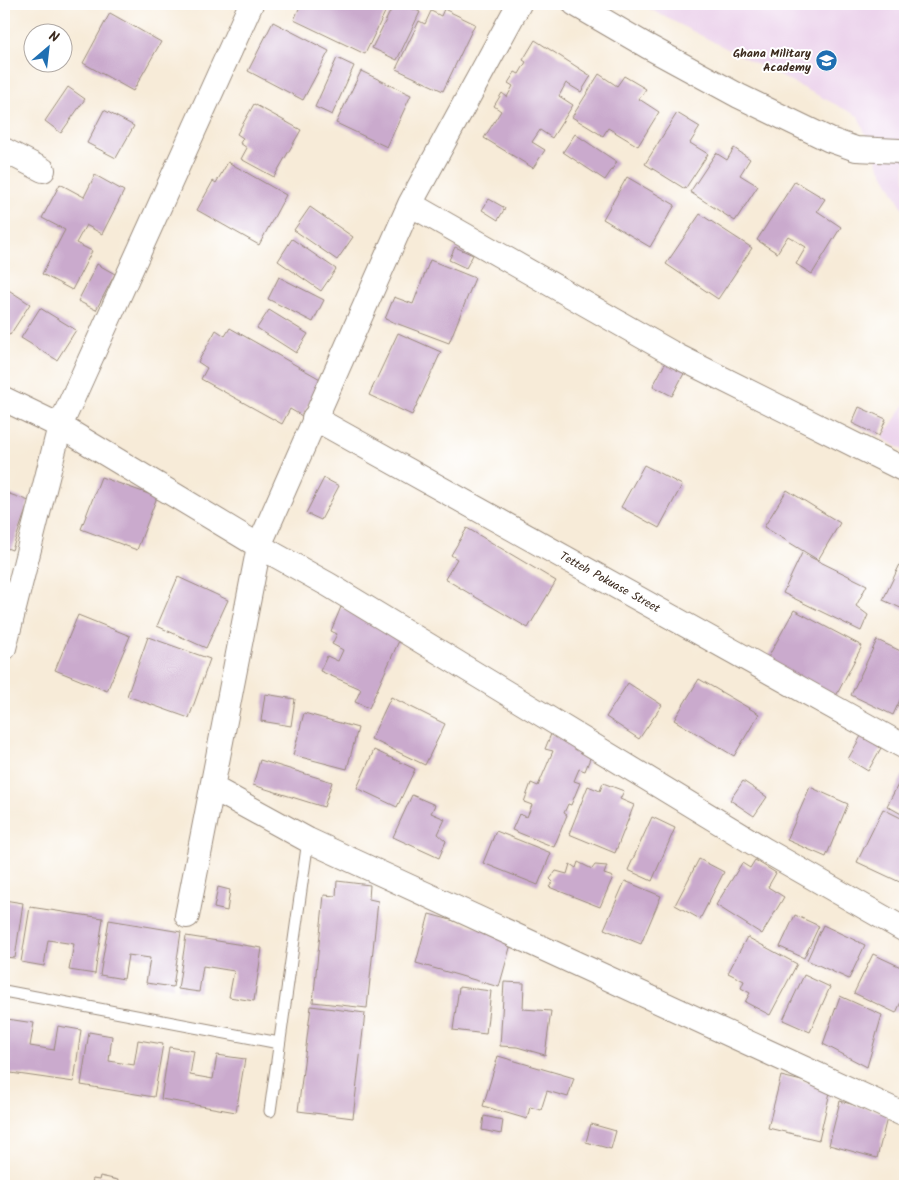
<svg xmlns="http://www.w3.org/2000/svg" width="909" height="1190" font-family="Kalam,sans-serif">
<style>
.built{fill:#ebd1eb}
.building{fill:#caaacd}
.lines{fill:none;stroke-linecap:round;stroke-linejoin:round}
.lane-casing{stroke:#998a7b;stroke-width:13}
.street-casing{stroke:#998a7b;stroke-width:26}
.lane{stroke:#fff;stroke-width:11}
.street{stroke:#fff;stroke-width:24}
.labels{text-anchor:middle;stroke-width:4;stroke-linejoin:round;paint-order:stroke}
.poi-label{font-size:12px;font-weight:bold;fill:#3b2a1e;stroke:#fff;text-anchor:end}
.street-label{font-size:12px;fill:#3b2a1e;stroke:#fff}
</style>
<rect width="100%" height="100%" fill="#fff"/>
<filter id="ink" filterUnits="userSpaceOnUse"><feTurbulence type="fractalNoise" baseFrequency=".02" numOctaves="2"/><feDisplacementMap in="SourceGraphic" scale="10" xChannelSelector="R" yChannelSelector="G"/><feConvolveMatrix kernelMatrix="1 2 1 2 8 2 1 2 1" color-interpolation-filters="sRGB"/></filter>
<filter id="wash" filterUnits="userSpaceOnUse"><feTurbulence type="fractalNoise" baseFrequency=".0096" numOctaves="4" result="noise"/><feDisplacementMap in="SourceGraphic" scale="20" xChannelSelector="R" yChannelSelector="G"/><feGaussianBlur stdDeviation="1.12" result="paint"/><feColorMatrix in="noise" values="0 0 0 0 0 0 0 0 0 0 0 0 0 0 0 0 0 1.4 0 .05"/><feComposite in="paint" operator="in"/></filter>
<g filter="url(#wash)">
<rect width="100%" height="100%" fill="#f7ebd8"/>
<path class="built" d="M640,4H905V212L879,166L858,116Z
M905,404V451L882,438Z"/>
<g id="blocks">
<path class="building" d="M301,4H389L365,54L294,20Z
M394,4H402L420,12L397,60L372,48Z
M444,9L475,24L443,91L396,69L419,21L425,24L431,11L441,16Z
M110,13L161,42L133,91L83,63Z
M273,22L329,51L303,100L248,71Z
M535,40L591,76L581,92L566,83L559,96L573,105L552,138L540,130L532,142L545,150L533,168L484,138L501,111L494,106L502,93L507,97L513,86L508,83L515,72L519,74L526,62L523,60Z
M337,58L354,66L332,115L315,107Z
M361,71L411,95L387,147L336,123Z
M599,74L617,86L624,76L646,89L639,99L659,112L638,146L608,128L603,136L572,117Z
M68,87L85,99L61,133L45,121Z
M254,104L301,130L274,177L241,159L247,148L240,143L243,138L237,134Z
M104,110L134,126L116,158L87,143Z
M677,113L700,127L690,143L708,154L685,189L645,164Z
M575,134L617,162L605,180L563,152Z
M734,148L750,159L740,175L758,186L735,221L690,192L716,153L727,160Z
M228,162L286,195L259,245L197,210L213,181L216,183Z
M95,175L124,191L102,234L86,225L76,243L92,251L72,290L42,274L65,230L42,218L60,184L84,197Z
M627,177L675,205L650,247L603,219Z
M795,181L825,199L817,211L841,227L812,274L796,264L806,247L788,236L777,253L757,240Z
M489,199L505,208L498,220L482,210Z
M310,207L353,237L337,260L294,230Z
M700,214L752,248L718,299L666,264Z
M292,239L336,269L321,291L278,261Z
M455,247L473,255L466,268L449,260Z
M430,260L475,278L449,343L385,319L394,297L413,304Z
M97,264L115,274L96,310L78,301Z
M279,277L324,300L313,322L268,299Z
M4,287L30,304L10,335L4,332Z
M40,308L76,330L57,360L21,338Z
M269,310L308,334L296,353L257,328Z
M230,328L322,380L302,416L290,409L282,424L201,379L207,368L198,362L216,330L225,336Z
M398,333L441,352L412,415L369,395Z
M670,354L689,364L672,396L653,386Z
M859,407L886,419L879,436L852,423Z
M644,465L682,485L659,528L621,507Z
M101,477L157,497L137,550L81,529Z
M324,478L339,486L321,520L306,513Z
M787,490L840,523L818,560L764,527Z
M4,492L29,501L12,550L4,547Z
M467,528L556,581L528,628L445,579L457,559L451,555Z
M802,553L867,585L856,606L868,615L861,631L783,593Z
M902,560L905,562V610L883,600Z
M178,577L228,600L206,648L157,626Z
M341,607L402,634L369,708L355,702L361,689L320,671L327,656L338,661L343,650L332,644L337,634L331,631Z
M794,610L862,646L836,696L765,663Z
M78,615L130,636L107,691L55,670Z
M148,637L210,659L189,718L127,696Z
M877,640L905,653V689L893,715L851,695Z
M699,679L759,714L734,756L674,720Z
M628,683L662,705L639,739L606,717Z
M265,694L295,699L291,726L261,721Z
M391,697L445,724L425,765L371,739Z
M304,713L358,728L347,769L293,755Z
M551,734L593,751L585,771L579,769L574,781L580,783L571,805L568,804L564,813L567,815L554,847L512,830L519,814L527,817L532,805L524,802L531,783L538,786L553,751L545,749Z
M861,736L881,748L868,771L848,759Z
M374,750L415,769L397,807L357,788Z
M260,760L332,782L324,807L253,785Z
M905,771V816L887,806Z
M743,781L767,797L754,816L730,800Z
M603,783L624,791L620,799L634,805L615,853L569,834L588,786L600,791Z
M810,787L848,804L826,857L787,840Z
M412,795L435,805L431,813L445,819L438,834L446,841L439,858L393,837Z
M883,809L905,820V881L904,884L857,862Z
M652,817L675,828L652,881L628,870Z
M496,831L551,853L538,885L483,863Z
M699,859L724,872L700,919L675,905Z
M755,860L776,873L768,887L784,897L762,934L716,905L742,863L750,868Z
M578,862L592,869L595,865L607,866L604,874L613,877L600,907L549,887L553,882L550,879L556,871L567,874L570,864L576,868Z
M337,881L370,885L369,899L378,901L367,1008L313,1002L324,895L336,896Z
M625,881L661,896L641,944L604,929Z
M218,887L230,890L227,911L214,908Z
M4,900L23,903L15,958L4,957Z
M30,907L103,918L95,974L69,970L74,944L48,940L44,966L21,962Z
M429,914L513,937L499,987L416,963Z
M795,915L819,926L804,958L780,947Z
M109,920L181,932L173,987L146,983L150,958L128,955L124,979L100,975Z
M823,925L865,945L849,979L807,960Z
M186,936L262,948L254,1001L229,997L234,971L203,966L199,992L178,989Z
M747,937L797,964L770,1015L745,1002L750,993L741,988L744,981L728,973Z
M873,954L905,969V993L896,1013L854,993Z
M804,975L830,987L810,1032L783,1020Z
M504,982L524,983L523,1009L551,1011L545,1055L517,1047L500,1046Z
M459,987L491,991L486,1034L453,1030Z
M840,996L882,1015L867,1067L823,1044Z
M311,1006L365,1013L353,1118L298,1111Z
M7,1019L34,1023L30,1046L54,1050L58,1026L81,1030L74,1082L4,1072V1043Z
M89,1032L112,1036L109,1061L134,1065L138,1040L163,1044L154,1097L81,1085Z
M169,1047L194,1051L190,1075L213,1079L217,1055L245,1059L236,1112L161,1099Z
M498,1056L574,1078L568,1097L547,1091L541,1110L530,1107L527,1119L483,1106Z
M781,1076L831,1088L819,1140L768,1128Z
M840,1101L888,1114L877,1158L829,1145Z
M484,1116L503,1120L501,1134L482,1130Z
M591,1124L616,1131L611,1149L586,1142Z
M100,1176L118,1180L117,1186H91L93,1179L99,1180Z"/>
</g>
</g>
<g filter="url(#ink)">
<use href="#blocks" fill-opacity="0" stroke="#998a7b" stroke-width="1"/>
<g class="lines">
<defs>
<path id="lane" d="M4,991L279,1043
M270,1111L308,840"/>
<path id="street" d="M575,4L647,46L739,96L830,140L856,149L900,151L905,154
M4,150L43,170
M410,204L677,356L905,470
M4,399L60,426L259,546L329,585L765,850L905,930
M314,418L905,747
M4,648L60,426L251,4
M213,788L308,840L905,1115
M187,916L259,546L410,204L519,4"/>
</defs>
<use href="#lane" class="lane-casing"/>
<use href="#street" class="street-casing"/>
<use href="#lane" class="lane"/>
<use href="#street" class="street"/>
</g>
</g>
<defs>
<symbol id="school-disc" viewBox="-11 -11 22 22"><circle r="9.5" fill="#1f6fb2" stroke="#fff"/><path d="M0-5L7-2L0 1L-7-2ZM-4 1L0 2.5L4 1V4Q0 6-4 4Z" fill="#fff"/></symbol>
</defs>
<g fill-rule="evenodd">
<use href="#school-disc" x="814" y="48" width="25" height="25"/>
</g>
<g class="labels">
<g class="poi-label">
<text x="811" y="57">Ghana Military<tspan x="811" dy="14">Academy</tspan></text>
</g>
<g class="street-label">
<text transform="translate(610 582) rotate(29)" y="4">Tetteh Pokuase Street</text>
</g>
</g>
<rect width="909" height="1190" fill="none" stroke="#fff" stroke-width="20"/>
<g transform="translate(48 48) rotate(28)"><circle r="24" fill="#ffffff" stroke="#b1aaa5"/>
<path d="M0-4L9 19L0 12L-9 19Z" fill="#1f6fb2"/>
<text y="-8" font-size="14" font-weight="bold" text-anchor="middle" fill="#3b2a1e">N</text>
</g>
</svg>
